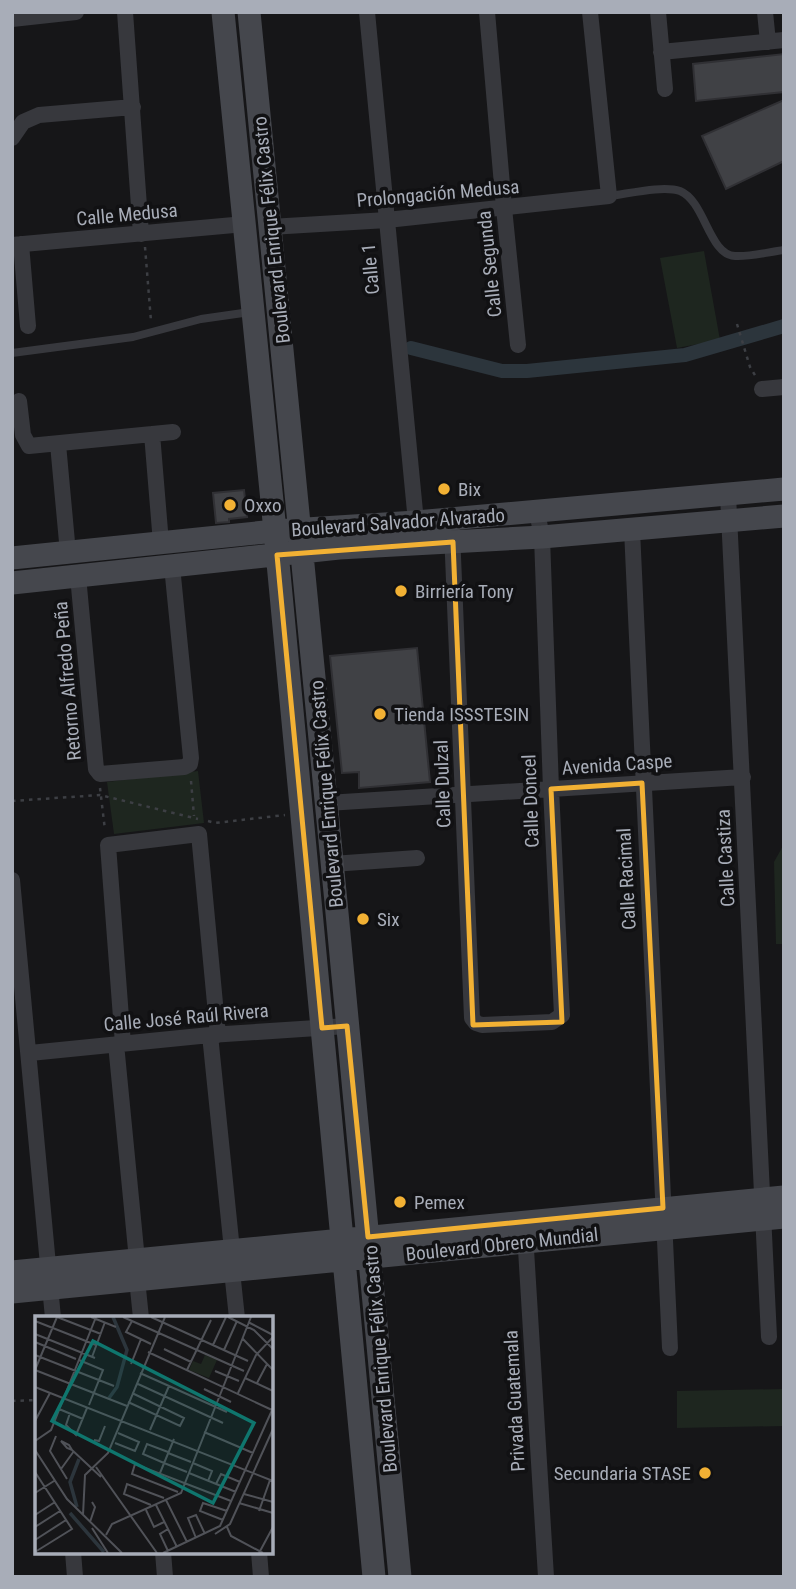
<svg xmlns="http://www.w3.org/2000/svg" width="796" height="1589" font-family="'Roboto Condensed',sans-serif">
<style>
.green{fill:#1e261f}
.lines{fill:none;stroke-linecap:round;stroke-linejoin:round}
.canal{stroke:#2c353c;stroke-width:14}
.building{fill:#404145;stroke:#303034;stroke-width:2}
.path{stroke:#3d3f44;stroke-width:2.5;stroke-dasharray:3.5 5;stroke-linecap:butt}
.lane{stroke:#37383d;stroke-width:8}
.street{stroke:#37383d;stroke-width:16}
.secondary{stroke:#45474d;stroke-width:23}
.marked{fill:none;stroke:#f2b134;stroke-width:5;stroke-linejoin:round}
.poi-dot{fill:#f2b134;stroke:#111113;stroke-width:2.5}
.labels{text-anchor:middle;stroke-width:7;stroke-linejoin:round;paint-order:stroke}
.street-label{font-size:19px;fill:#a8adb8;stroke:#111113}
.poi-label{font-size:19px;fill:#a8adb8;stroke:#111113;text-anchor:start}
.inset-river{fill:none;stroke:#2c353c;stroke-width:3.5}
.inset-road{fill:none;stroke:#505258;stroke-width:2}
.view{fill:#0f766e;fill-opacity:0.15;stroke:#0f766e;stroke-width:3.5}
.inset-edge{fill:none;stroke:#a8adb8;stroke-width:3.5}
</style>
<rect width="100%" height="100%" fill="#161618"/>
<path class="green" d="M704,251L720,340L677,348L660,258Z
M198,771L204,823L114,834L107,782Z
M784,844V944H776L774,862Z
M784,1389V1426L677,1428V1391Z"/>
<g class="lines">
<path class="canal" d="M411,348L502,371H527L685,355L784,326"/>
</g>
<path class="building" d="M784,54V92L696,101L693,64Z
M784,100V161L726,189L702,136Z
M244,490L247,517L229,519V522L216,523L213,493Z
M417,648L430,782L359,788V772L342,773L330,656Z"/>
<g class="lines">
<path class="path" d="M145,247L151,321
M737,324L750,367L756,377
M191,781L194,816
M100,788L105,830
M12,801L100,795L198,819
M208,821L215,823L285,815
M12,1401L37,1400"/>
<path class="lane" d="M609,196C627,194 663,185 680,191C705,201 709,255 735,256C750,257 768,252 784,250
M12,353L133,337L201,319L250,312"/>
<path class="street" d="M125,12L141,234
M367,12L416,522
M487,12L504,208L518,345
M658,12L665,89
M765,12L768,42
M12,19L76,12
M661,52L784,40
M12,138L23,122L39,115L133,107
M270,227L387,220L609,196L590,12
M21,244L28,326
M12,245L245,224
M762,389L784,387
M19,401L23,435L29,446L173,432
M152,434L161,543
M58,444L68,553
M728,495L769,1337
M632,530L670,1348
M452,532L472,1018L476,1023L482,1025L552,1022L562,1015L551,789L542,537L537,512
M78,576L96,769L100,774L184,767L190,764L191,758L172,566
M327,803L743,777
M332,864L417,858
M12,880L53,1318
M210,1035L232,1250
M116,1044L137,1260
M123,1044L108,845L199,834L218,1035
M30,1053L210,1035L347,1026
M525,1233L546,1577
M232,1271L237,1318
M137,1279L141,1318
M73,1552L75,1577
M163,1552L165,1577
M259,1552L261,1577"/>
<path class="secondary" d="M223,12L275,531L374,1577
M249,12C301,534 351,1055 400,1577
M12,558L275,531L416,522L784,489
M12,583L339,548L542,537L784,516
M12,1272L784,1197
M12,1292L784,1217"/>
</g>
<path class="marked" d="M453,542L473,1025L562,1022L551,789L642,783L663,1208L368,1237L347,1026L322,1028L277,555Z"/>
<g class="poi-dot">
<circle cx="444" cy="489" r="7"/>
<circle cx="230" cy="505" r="7"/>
<circle cx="401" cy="591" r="7"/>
<circle cx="380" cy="714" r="7"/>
<circle cx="363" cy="919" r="7"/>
<circle cx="400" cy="1202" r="7"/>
<circle cx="705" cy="1473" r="7"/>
</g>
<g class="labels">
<g class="street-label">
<text transform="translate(438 193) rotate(-5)" y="7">Prolongación Medusa</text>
<text transform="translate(127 214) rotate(-5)" y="7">Calle Medusa</text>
<text transform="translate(271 230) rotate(-96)" y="7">Boulevard Enrique Félix Castro</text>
<text transform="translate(489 264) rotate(-96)" y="7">Calle Segunda</text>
<text transform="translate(370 269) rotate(-95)" y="7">Calle 1</text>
<text transform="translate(398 522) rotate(-4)" y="7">Boulevard Salvador Alvarado</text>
<text transform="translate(67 681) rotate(-95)" y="7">Retorno Alfredo Peña</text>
<text transform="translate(617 764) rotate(-4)" y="7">Avenida Caspe</text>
<text transform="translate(442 784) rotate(-92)" y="7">Calle Dulzal</text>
<text transform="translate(326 794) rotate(-95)" y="7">Boulevard Enrique Félix Castro</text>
<text transform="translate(530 801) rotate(-92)" y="7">Calle Doncel</text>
<text transform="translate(725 858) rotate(-93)" y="7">Calle Castiza</text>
<text transform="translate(626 879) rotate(-93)" y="7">Calle Racimal</text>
<text transform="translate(186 1017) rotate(-5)" y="7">Calle José Raúl Rivera</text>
<text transform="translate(502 1244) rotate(-6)" y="7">Boulevard Obrero Mundial</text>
<text transform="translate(380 1359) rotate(-95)" y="7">Boulevard Enrique Félix Castro</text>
<text transform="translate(514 1401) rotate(-93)" y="7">Privada Guatemala</text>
</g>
<g class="poi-label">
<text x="458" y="496">Bix</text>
<text x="244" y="512">Oxxo</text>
<text x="415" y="598">Birriería Tony</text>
<text x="394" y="721">Tienda ISSSTESIN</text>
<text x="377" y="926">Six</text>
<text x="414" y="1209">Pemex</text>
<text x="691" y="1480" text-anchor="end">Secundaria STASE</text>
</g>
</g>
<g transform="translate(35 1316)">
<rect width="238" height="238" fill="#161618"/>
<path d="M170,39L182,44L174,62L154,54L158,45L166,48Z" fill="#1e261f"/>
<path class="inset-river" d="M74,82L82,71L92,34L78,1M42,191L35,166L44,143M35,197L69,236"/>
<path class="inset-road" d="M22,1L66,18M56,1L81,11M88,1L209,55M116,1L213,45M193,1L219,14L238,33M0,5L61,29M97,5L91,16L116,28M213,6L238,19M0,18L60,42M207,22L238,54M0,26L41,43M178,29L191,1M129,33L156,46M189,34L202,5M113,36L237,94M0,39L79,70M57,41L70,6M44,44L68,54L54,89M96,48L106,23M0,54L92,90M0,54L22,1M152,54L176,4M180,55L204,65M105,57L192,96M210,62L238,75M222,67L232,48M103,68L188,107M0,71L238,165M169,73L196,86M203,77L221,39L238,21M93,86L145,110L149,102L97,77M24,93L48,103M35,97L31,109L41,119L52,92M0,105L15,77M115,114L134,70M169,116L218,137M21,120L15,135L32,163M59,124L64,125L70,110M0,125L16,114L61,1M26,125L34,129L37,134L32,132ZM80,127L100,135L104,126L83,117M0,134L32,183L87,237M37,134L66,161M133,137L156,146M129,147L108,138L112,128L133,136M129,147L152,156M158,147L177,155L173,165M61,151L122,237M26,153L39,135M0,156L37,213L0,236M125,157L139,123M154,157L201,176M181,168L186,158L205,166M143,176L97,158L100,148L196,185M0,177L19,165M209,178L238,186M131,184L152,226M204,187L238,197M116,189L89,178L92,168L129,182M121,189L142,231M111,194L119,211L129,206M224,195L235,164M0,199L20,186M48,199L50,159L73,137L130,1M188,204L165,195L168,187L192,195M55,206L60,191L57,186M0,211L25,195M192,211L196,220L228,237M57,212L73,237M180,218L195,208L238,113M71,219L77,208L146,177L216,1M161,222L153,202L161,199L170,218M0,224L31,204M133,235L125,218L133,213M128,237L185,210L238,92M224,237L238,211"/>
<path class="view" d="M58,25L219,107L178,187L17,105Z"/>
<rect width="238" height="238" class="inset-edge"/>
</g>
<rect width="796" height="1589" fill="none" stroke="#a8adb8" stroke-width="28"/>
</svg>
